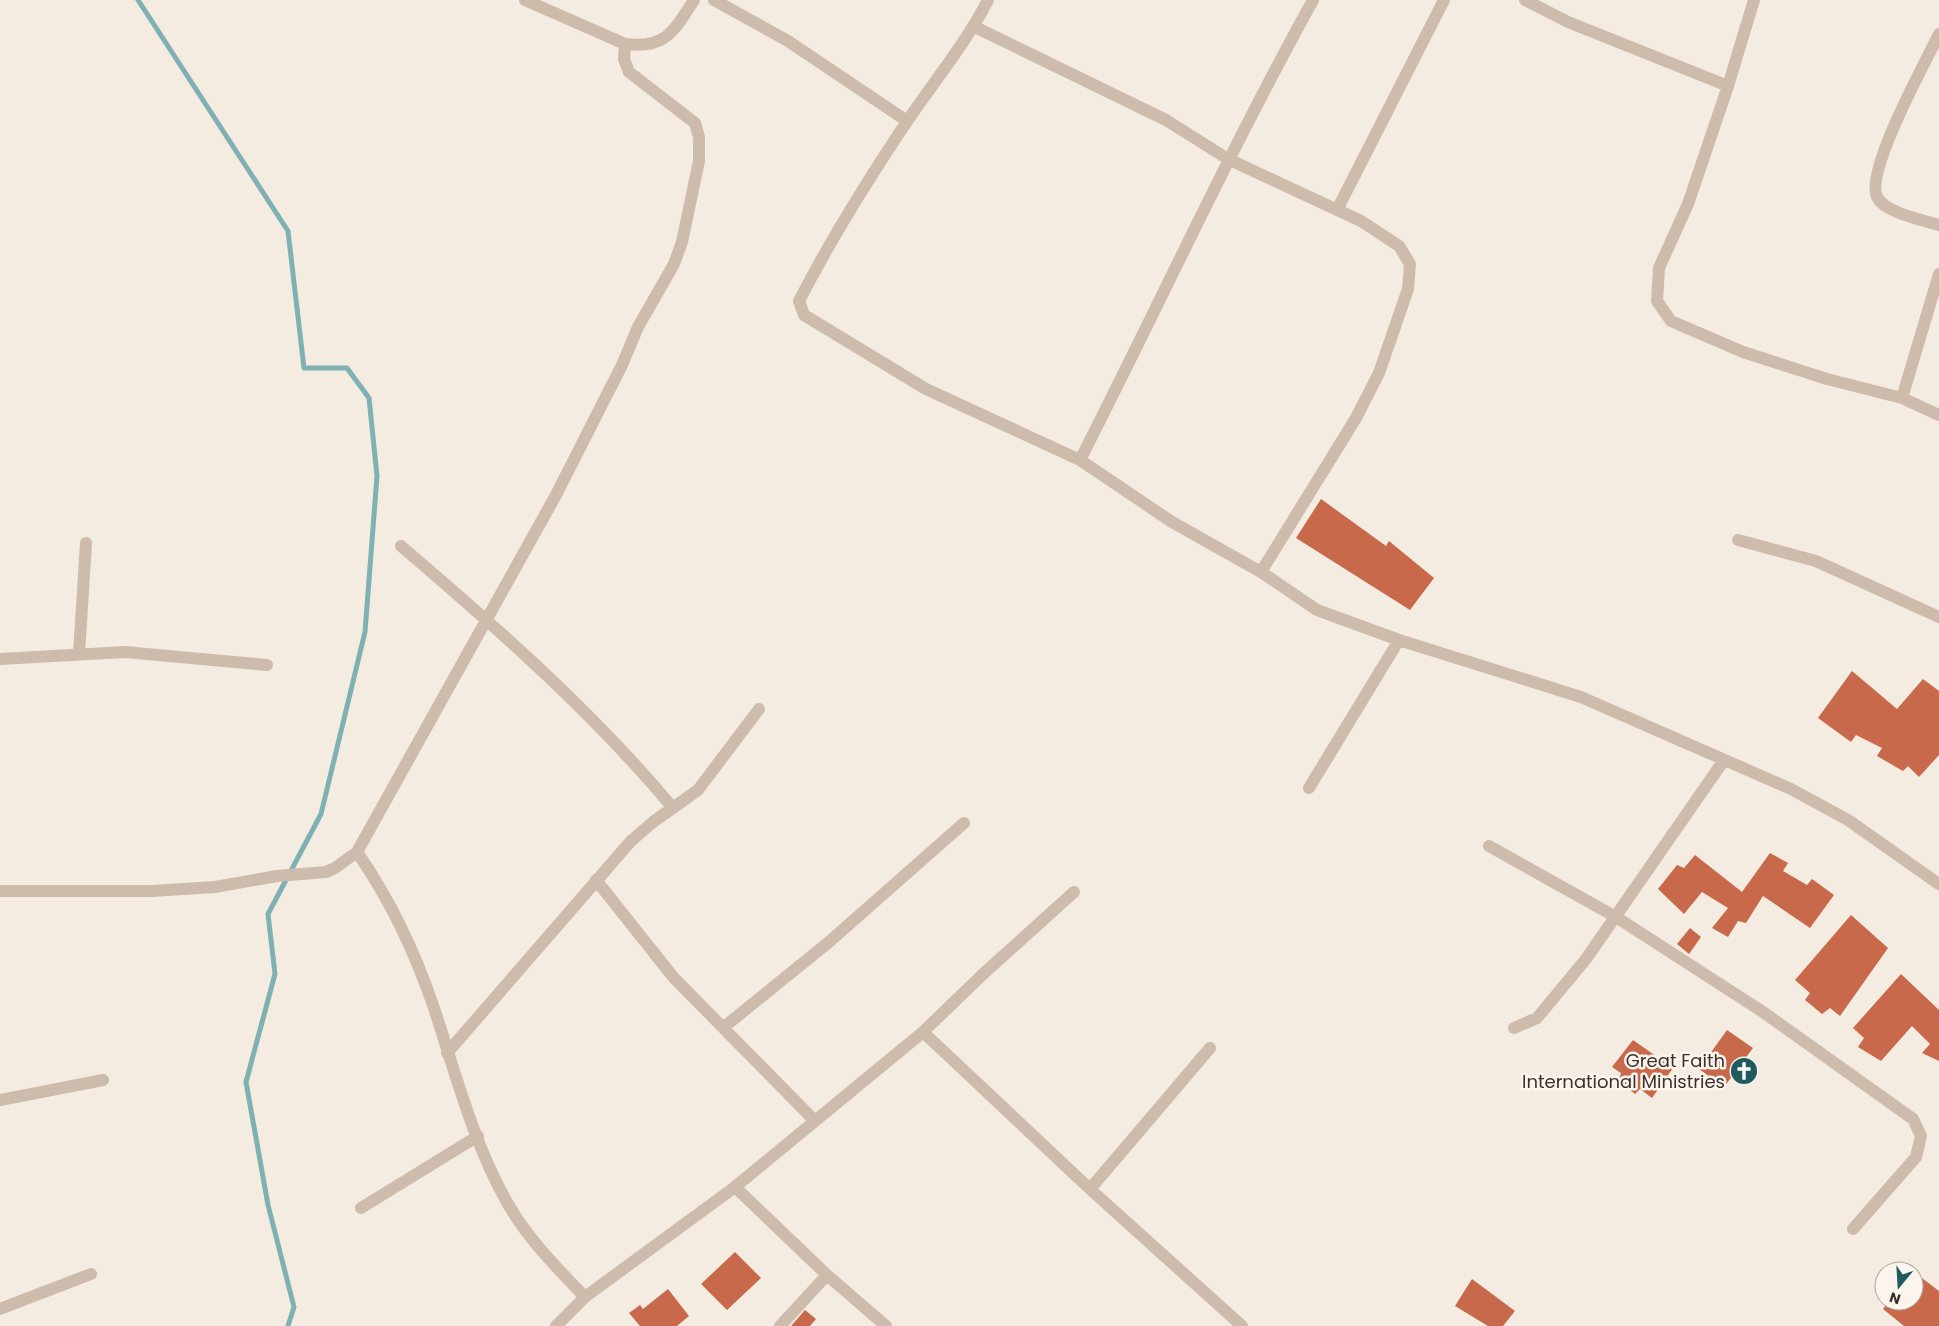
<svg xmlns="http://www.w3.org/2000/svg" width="1939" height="1326" font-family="Poppins,sans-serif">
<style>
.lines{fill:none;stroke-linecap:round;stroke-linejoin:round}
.stream{stroke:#7fb0b2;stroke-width:5}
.building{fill:#c8694b}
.minor{stroke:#cdbbac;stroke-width:12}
.labels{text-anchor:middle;stroke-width:5;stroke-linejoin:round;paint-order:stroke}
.poi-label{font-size:18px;fill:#3b302b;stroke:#fbf5ee;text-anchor:end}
</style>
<rect width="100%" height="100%" fill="#f4ebe1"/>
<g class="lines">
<path class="stream" d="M138,0L288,231L304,368H347L369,398L377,476L365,632L321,814L268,914L275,974L246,1082L268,1205L294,1307L288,1326"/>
</g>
<path class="building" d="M1321,499L1386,546L1389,541L1434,578L1410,610L1296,538Z
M1852,671L1897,709L1923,679L1939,691V755L1919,777L1908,766L1903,771L1877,756L1882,748L1856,735L1851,742L1818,718Z
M1770,853L1788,863L1783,871L1807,885L1812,879L1834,895L1810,928L1763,896L1746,923L1738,921L1728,937L1712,928L1728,908L1702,892L1684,914L1658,889L1677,865L1684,868L1695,855L1742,892Z
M1851,915L1888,948L1840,1016L1830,1008L1822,1014L1805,1000L1810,993L1795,980Z
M1690,928L1701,937L1689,954L1677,944Z
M1901,974L1939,1010V1061L1922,1053L1930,1044L1912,1026L1881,1061L1858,1047L1864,1038L1853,1028Z
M1727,1030L1753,1048L1724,1087L1699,1069Z
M1633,1040L1673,1068L1652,1098L1640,1089L1635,1094L1619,1081L1621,1073L1612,1067Z
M735,1252L761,1278L727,1310L701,1284Z
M1914,1272L1939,1291V1326H1904L1883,1309L1889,1301H1914Z
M1472,1279L1515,1311L1503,1326H1488L1455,1306Z
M668,1289L689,1316L677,1326H640L629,1313L640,1305L643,1309Z
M805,1310L816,1319L810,1326H791Z"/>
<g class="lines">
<path class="minor" d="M525,0L625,44C666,49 674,31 694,0
M714,0L788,41L907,121
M988,0C966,43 935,80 908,120C869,178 831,239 799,301L804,315L926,389L1080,460L1172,522L1261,572L1317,610L1399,640L1581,697L1791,789L1848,820L1939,884
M1525,0L1568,22L1728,86
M1754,0L1728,86L1688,204L1659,268L1657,301L1671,321L1743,352L1827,379L1902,398L1939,415
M975,27L1166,120L1228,159L1361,221L1399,246L1410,264L1408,289L1379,373L1356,418L1261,572
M1939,34C1925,63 1865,171 1877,197C1885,213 1923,220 1939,225
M1337,210L1444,0
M1902,398L1939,274
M1080,460C1158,307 1230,150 1313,0
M1738,540L1816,561L1939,617
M401,546C497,628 592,711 673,808
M79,654L86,543
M0,659L125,652L267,665
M1309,788L1399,640
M1489,846L1616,917L1763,1012L1913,1119L1921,1136L1916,1157L1853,1229
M596,880L674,978L815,1121
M0,891H151L215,887L277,876L326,872L335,868L357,852
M724,1027L829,942L964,823
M1514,1028L1537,1018L1586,959L1724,760
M923,1032L1090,1189L1242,1326
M447,1053L631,841L653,822L698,790L759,709
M0,1100L103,1080
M735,1187L827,1275L886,1326
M1090,1189L1210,1048
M361,1208L478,1136
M585,1297C557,1268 528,1239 508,1204C474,1145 455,1072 434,1008C416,955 389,898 357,852L556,495L622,365L638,327L674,264L682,242L699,161V137L695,123L629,72L624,59L625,44
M0,1309L91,1274
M556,1326L585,1297L735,1187L923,1032L982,975L1074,892
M780,1326L827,1275"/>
</g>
<defs>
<symbol id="church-disc" viewBox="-11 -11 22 22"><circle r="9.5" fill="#1f5a5e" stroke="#fbf5ee"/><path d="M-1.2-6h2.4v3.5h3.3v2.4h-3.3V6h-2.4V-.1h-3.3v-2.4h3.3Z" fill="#fff"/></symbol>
</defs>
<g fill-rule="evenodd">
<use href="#church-disc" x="1728" y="1055" width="32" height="32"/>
</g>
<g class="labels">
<g class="poi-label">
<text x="1725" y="1067">Great Faith<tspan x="1725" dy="21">International Ministries</tspan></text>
</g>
</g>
<g transform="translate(1899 1286) rotate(198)"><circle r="24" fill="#fbf5ee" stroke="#aea6a0"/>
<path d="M0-4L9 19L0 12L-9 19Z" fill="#1f5a5e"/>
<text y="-8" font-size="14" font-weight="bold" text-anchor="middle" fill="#3b302b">N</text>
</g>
</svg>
